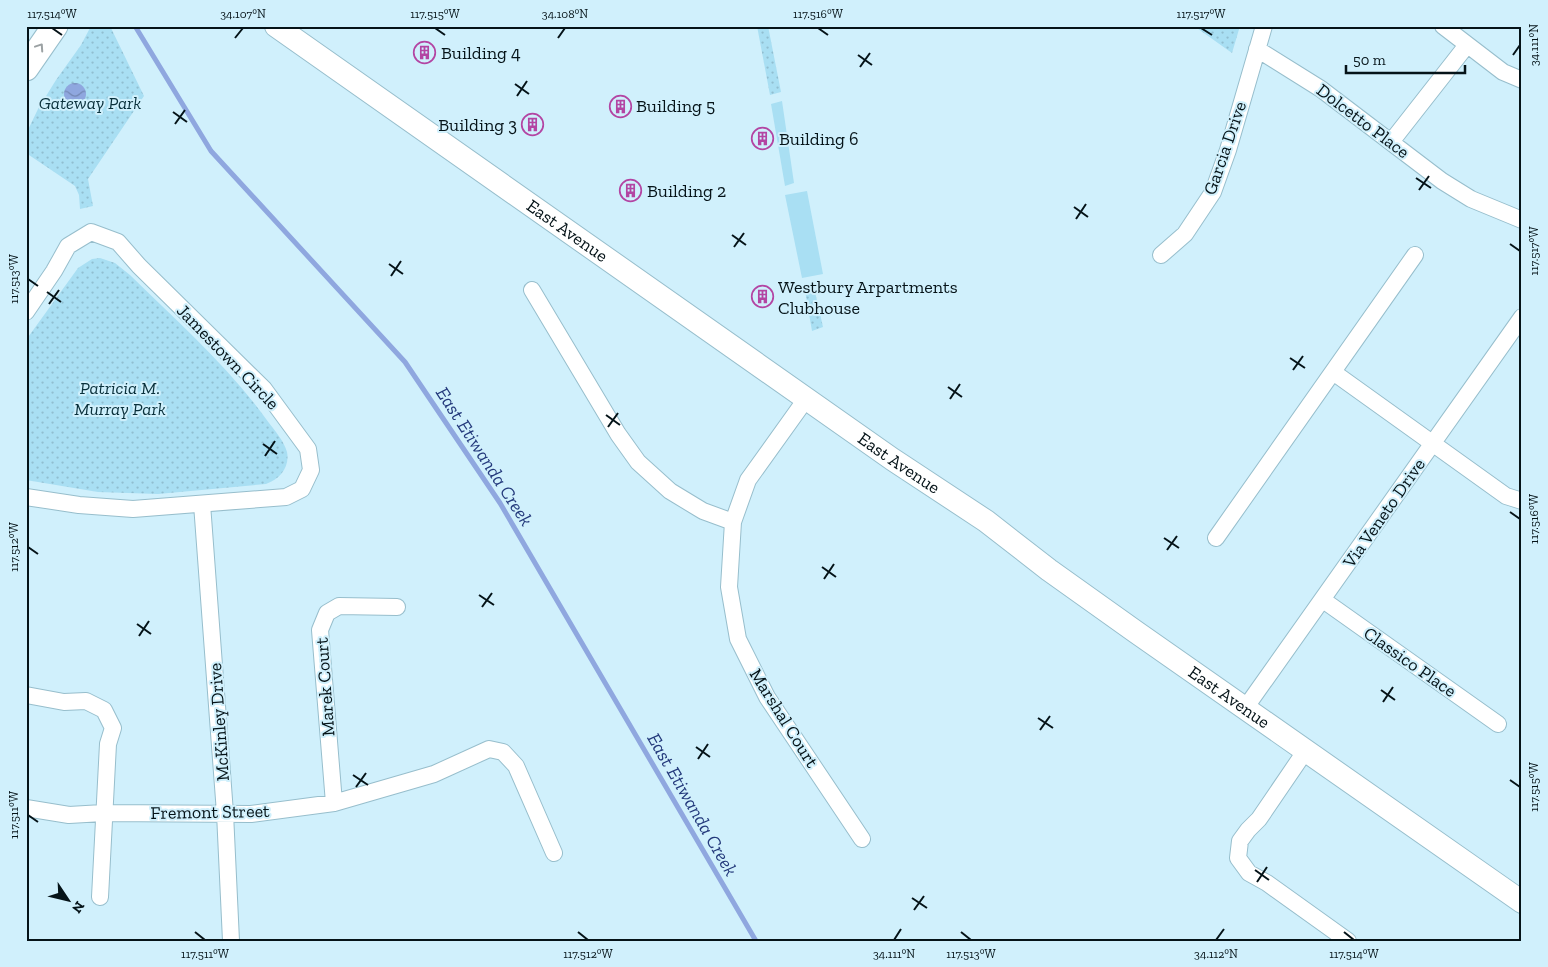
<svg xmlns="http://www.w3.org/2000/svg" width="1548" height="967" font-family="'Zilla Slab',serif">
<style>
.grass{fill:url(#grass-dots)}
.garden{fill:#a9dff3}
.water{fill:url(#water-waves)}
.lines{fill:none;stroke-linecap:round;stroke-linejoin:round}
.stream{stroke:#8fa7df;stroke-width:5}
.minor-casing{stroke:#97becc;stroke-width:18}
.secondary-casing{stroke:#97becc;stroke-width:24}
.primary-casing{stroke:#97becc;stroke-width:27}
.minor{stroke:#fff;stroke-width:16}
.secondary{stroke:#fff;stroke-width:22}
.primary{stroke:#fff;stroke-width:25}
.oneway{stroke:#9ba1a3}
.ticks{fill:none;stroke:#051318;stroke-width:2}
.labels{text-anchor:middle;stroke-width:4;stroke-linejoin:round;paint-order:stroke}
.poi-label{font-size:18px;fill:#051318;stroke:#d0f0fc;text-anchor:start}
.park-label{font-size:18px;font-style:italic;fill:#0a313c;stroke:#d0f0fc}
.street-label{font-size:18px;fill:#051318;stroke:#d0f0fc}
.water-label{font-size:19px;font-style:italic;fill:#23397b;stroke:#d0f0fc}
.neatline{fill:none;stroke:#051318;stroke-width:2}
.ticks-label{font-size:12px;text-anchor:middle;fill:#051318}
</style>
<defs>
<pattern id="grass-dots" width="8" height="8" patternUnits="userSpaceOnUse" patternTransform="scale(1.25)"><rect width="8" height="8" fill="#a9dff3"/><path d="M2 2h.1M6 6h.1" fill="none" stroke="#90bed0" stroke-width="1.8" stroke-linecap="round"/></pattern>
<pattern id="water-waves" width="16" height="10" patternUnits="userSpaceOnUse" patternTransform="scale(1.25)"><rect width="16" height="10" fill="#8fa7df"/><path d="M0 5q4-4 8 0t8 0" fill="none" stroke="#7387b4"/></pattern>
</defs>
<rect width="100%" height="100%" fill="#d0f0fc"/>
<path class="grass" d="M91,26H110L144,96L88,179L93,206L80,209L79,195L75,186L26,153V134L38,109L56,80L81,45Z
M757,26H768L781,92L770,95Z
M1194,26H1240L1232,53Z
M100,258L115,263L130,275C178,322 230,368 269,423C275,431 284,441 287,452C290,467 280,479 266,484L158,494L98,492L26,480V340L78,268L92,259Z
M813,283L823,327L812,331L804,285Z"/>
<path class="garden" d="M782,101L794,183L785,186L771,104Z
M807,191L823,274L802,278L785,195Z"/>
<path class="water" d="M64 94a11 11 0 1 1 22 0a11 11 0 1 1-22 0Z"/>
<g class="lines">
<path class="stream" d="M135,26L211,151L405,362L500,503L756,941"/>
<defs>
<path id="minor" d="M1443,26L1503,72L1522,80
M1257,49L1321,89L1442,181L1471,199L1522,220
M1391,142L1467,45
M1161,255L1185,234L1213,192L1228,150L1264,26
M532,290L618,434L638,462L670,491L703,511L733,522
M26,312L54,271L68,246L91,232L118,242L139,266L264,389L308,449L311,470L302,489L286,497L133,509L79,505L26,497
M1333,372L1506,496L1522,501
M806,399L748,480L733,522L729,587L738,639L767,697L862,839
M202,504L225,813L231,941
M1216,538L1415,255
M1323,600L1498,724
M26,695L64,702L86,701L104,710L113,728L108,744L100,897
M1246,707L1522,317
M1306,750L1259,819L1248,830L1240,841L1238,858L1249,873L1267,883L1348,941
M334,803L320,630L327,613L339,606L397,607
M26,808L69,815L103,813L251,814L334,803L434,774L489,749L503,752L516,766L554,853"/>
<g id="secondary">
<path id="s1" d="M276,26L892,459L986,521L1049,570L1136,632L1522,902"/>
</g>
<path id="primary" d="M26,68L55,26"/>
</defs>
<use href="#minor" class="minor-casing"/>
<use href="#secondary" class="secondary-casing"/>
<use href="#primary" class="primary-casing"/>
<use href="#minor" class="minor"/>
<use href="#secondary" class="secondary"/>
<use href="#primary" class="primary"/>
</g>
<defs><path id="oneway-chevron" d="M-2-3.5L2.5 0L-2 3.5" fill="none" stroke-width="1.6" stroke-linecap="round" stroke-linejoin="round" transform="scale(1.25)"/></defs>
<use class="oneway" href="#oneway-chevron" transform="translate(40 47) rotate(-56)"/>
<path class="ticks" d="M52,28L62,35M435,28L445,35M818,28L828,35M1201,28L1212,35M235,38L243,28M558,38L565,28M858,55L872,65M1513,55L1520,45M860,67L870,53M515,84L529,94M517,96L527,81M173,112L187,122M175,124L185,110M1416,178L1431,188M1419,190L1429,176M1074,207L1088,217M1076,219L1086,204M732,235L746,245M1510,244L1520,251M734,247L744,233M389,264L403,274M391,276L401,261M28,279L38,286M47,292L61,302M49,304L59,290M1290,358L1305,368M1293,370L1303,356M948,387L962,397M950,399L960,384M606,415L620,425M608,427L618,413M263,444L277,454M265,456L275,441M1510,512L1520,519M1164,538L1179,548M28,547L38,554M1167,550L1177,536M822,567L836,577M824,579L834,564M479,595L494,605M482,607L492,593M137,624L151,634M139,636L149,621M1381,690L1395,700M1383,702L1393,687M1038,718L1053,728M1040,730L1050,716M696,747L710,757M698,759L708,744M353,775L368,785M1510,780L1520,787M356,787L366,773M28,815L38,822M1255,870L1269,880M1257,882L1267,867M912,898L927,908M914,910L924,896M195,932L205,940M578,932L588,940M961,932L971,940M1344,932L1354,940M894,940L901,929M1216,940L1224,929"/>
<defs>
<symbol id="building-ring" viewBox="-11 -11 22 22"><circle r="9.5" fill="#d0f0fc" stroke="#b345a3" stroke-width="1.5"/><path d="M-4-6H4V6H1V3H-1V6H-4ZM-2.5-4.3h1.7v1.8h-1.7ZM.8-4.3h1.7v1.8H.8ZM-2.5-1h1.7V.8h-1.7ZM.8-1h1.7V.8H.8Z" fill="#b345a3"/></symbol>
</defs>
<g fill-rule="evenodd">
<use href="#building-ring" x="412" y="40" width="25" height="25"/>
<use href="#building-ring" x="608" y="94" width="25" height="25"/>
<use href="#building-ring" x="520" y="112" width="25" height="25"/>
<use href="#building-ring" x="750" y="126" width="25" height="25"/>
<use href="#building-ring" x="618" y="178" width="25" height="25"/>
<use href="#building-ring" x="750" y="284" width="25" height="25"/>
</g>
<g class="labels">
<g class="poi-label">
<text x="441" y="59">Building 4</text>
<text x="636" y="112">Building 5</text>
<text x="517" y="131" text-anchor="end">Building 3</text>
<text x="779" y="145">Building 6</text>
<text x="647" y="197">Building 2</text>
<text x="778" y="293">Westbury Arpartments<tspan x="778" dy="21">Clubhouse</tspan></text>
</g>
<g class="park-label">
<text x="90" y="109">Gateway Park</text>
<text x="120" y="394">Patricia M.<tspan x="120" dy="21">Murray Park</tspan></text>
</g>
<g class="street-label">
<text transform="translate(1363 121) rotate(37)" y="6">Dolcetto Place</text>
<text transform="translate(1225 148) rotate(-71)" y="6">Garcia Drive</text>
<text dy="6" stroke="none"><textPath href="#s1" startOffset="356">East Avenue</textPath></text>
<text transform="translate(228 357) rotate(46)" y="6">Jamestown Circle</text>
<text dy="6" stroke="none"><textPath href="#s1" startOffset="761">East Avenue</textPath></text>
<text transform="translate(1384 513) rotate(-55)" y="6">Via Veneto Drive</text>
<text transform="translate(1410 662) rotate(35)" y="6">Classico Place</text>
<text transform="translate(325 687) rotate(-94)" y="6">Marek Court</text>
<text dy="6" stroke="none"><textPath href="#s1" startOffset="1166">East Avenue</textPath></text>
<text transform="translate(784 718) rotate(58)" y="6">Marshal Court</text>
<text transform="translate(219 722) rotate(-94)" y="6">McKinley Drive</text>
<text transform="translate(210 812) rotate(-1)" y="6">Fremont Street</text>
</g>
<g class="water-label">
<text transform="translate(485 456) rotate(57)" y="7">East Etiwanda Creek</text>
<text transform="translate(693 804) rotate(60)" y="7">East Etiwanda Creek</text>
</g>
</g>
<rect width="1548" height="967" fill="none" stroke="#d0f0fc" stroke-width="55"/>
<g transform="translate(68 900) rotate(125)" stroke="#d0f0fc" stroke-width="4" paint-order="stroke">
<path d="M0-4L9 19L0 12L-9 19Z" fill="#051318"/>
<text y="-8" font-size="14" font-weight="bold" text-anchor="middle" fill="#051318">N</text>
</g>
<path d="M1346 65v8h119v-8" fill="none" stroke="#051318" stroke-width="2.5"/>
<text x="1353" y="65" font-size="15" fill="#051318" stroke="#d0f0fc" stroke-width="4" paint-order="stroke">50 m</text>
<rect x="28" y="28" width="1492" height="912" class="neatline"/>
<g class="ticks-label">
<text x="52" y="18">117.514°W</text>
<text x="243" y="18">34.107°N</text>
<text x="435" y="18">117.515°W</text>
<text x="565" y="18">34.108°N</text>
<text x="818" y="18">117.516°W</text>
<text x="1201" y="18">117.517°W</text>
<text transform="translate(1534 45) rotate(-90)" y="4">34.111°N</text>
<text transform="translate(1534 251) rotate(-90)" y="4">117.517°W</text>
<text transform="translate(14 279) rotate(-90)" y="4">117.513°W</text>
<text transform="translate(1534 519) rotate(-90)" y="4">117.516°W</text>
<text transform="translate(14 547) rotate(-90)" y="4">117.512°W</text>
<text transform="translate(1534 787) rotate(-90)" y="4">117.515°W</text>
<text transform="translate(14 815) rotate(-90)" y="4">117.511°W</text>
<text x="205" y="958">117.511°W</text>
<text x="588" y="958">117.512°W</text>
<text x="894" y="958">34.111°N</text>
<text x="971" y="958">117.513°W</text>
<text x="1216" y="958">34.112°N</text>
<text x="1354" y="958">117.514°W</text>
</g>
</svg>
